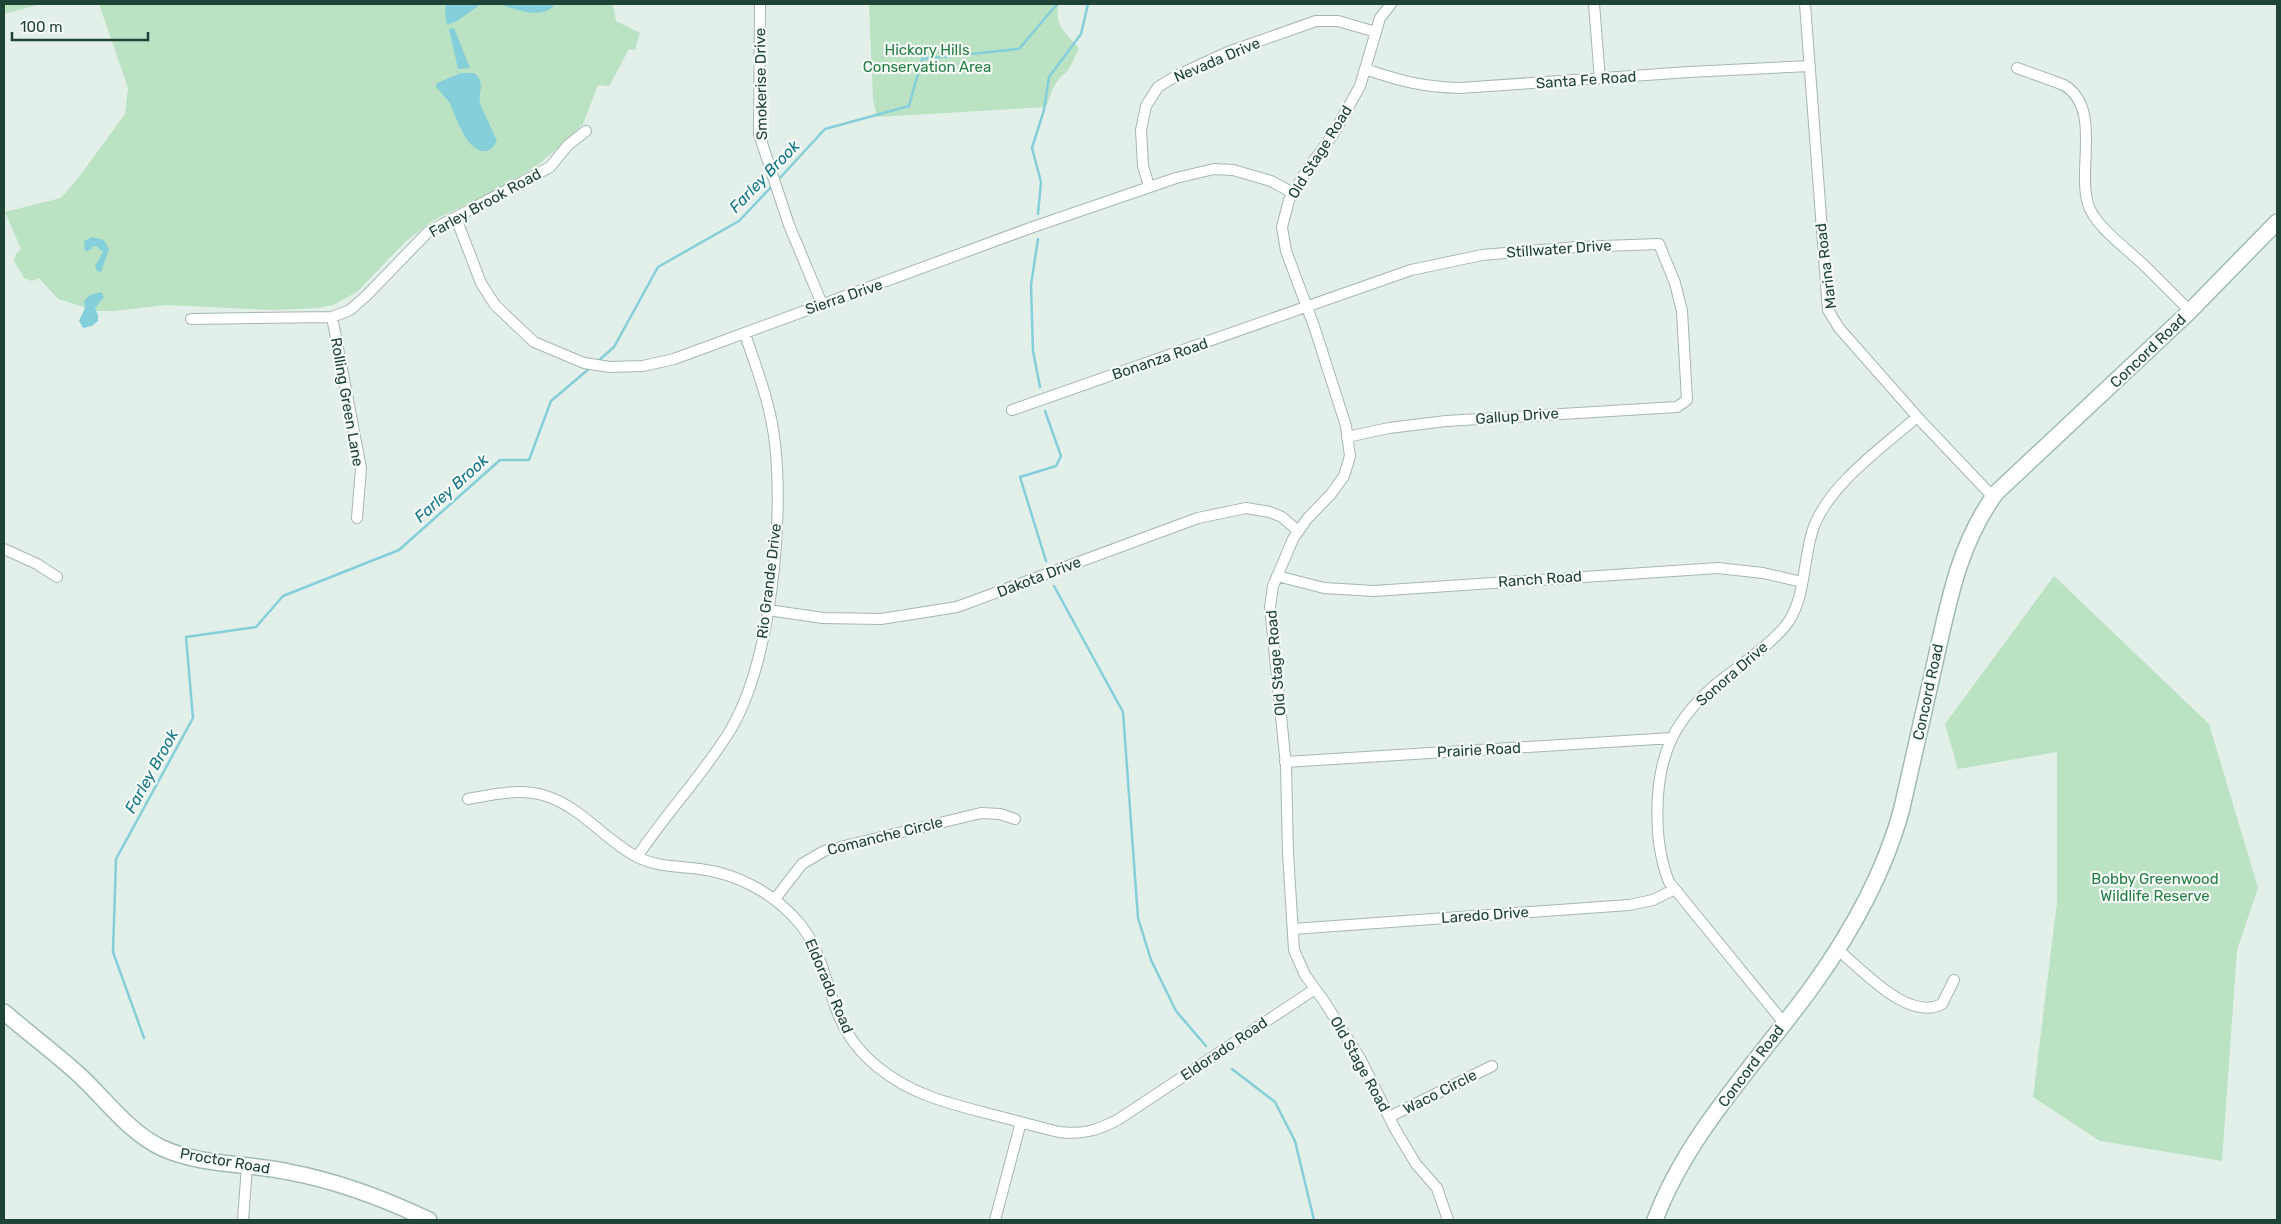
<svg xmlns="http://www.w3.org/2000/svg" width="2281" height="1224" font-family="Rubik,sans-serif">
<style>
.green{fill:#bae2c3}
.water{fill:#85cfda}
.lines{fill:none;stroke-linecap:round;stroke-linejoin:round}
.stream{stroke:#85cfda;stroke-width:2.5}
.minor-casing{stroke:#a5b8b0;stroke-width:12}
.secondary-casing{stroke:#a0bcb1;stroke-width:18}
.minor{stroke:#fff;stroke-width:10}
.secondary{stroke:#fff;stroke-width:15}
.labels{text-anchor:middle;stroke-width:4.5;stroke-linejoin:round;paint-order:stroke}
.park-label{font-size:15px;fill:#257f45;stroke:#f5faf7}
.street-label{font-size:15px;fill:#204338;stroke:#f5faf7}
.water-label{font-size:16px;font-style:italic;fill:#137787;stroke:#f5faf7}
</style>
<rect width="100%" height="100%" fill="#e3efe9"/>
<path class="green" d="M4,4H41L4,14Z
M99,4H613L616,21L640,33L635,50L629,49L609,86L598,85L583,124L559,147L539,164L500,188L432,221L405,242L357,292L333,305L318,308L272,310L166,305L114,311H96L58,299L39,278L32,281L24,278L14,261L16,254L21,249L5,212L61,198L79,177L125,114L128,88Z
M869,4H1058C1055,26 1064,32 1079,48L1069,69L1059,79L1053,88L1046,107L877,117L873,99Z
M2054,576L2209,724L2258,888L2237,950L2222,1161L2100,1141L2033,1097L2057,903V752L1958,769L1945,724Z"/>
<path class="water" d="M446,4H481L457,21L447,25L445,13Z
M499,4H555C542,21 515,9 499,4Z
M454,28L470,68L458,69L449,29Z
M461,73H474C486,82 478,92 480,104L497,141C495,145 491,150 486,151C466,153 456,115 449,102C445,97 440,92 436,87L437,83Z
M92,237L104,240L109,249L101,272L97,271L95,266L103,252L96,246H93L91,250L85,251L84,241Z
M101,292L104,297L95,308L98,315V321L92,326L83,328L79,321L85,308L84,301L90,295Z"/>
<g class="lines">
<path class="stream" d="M777,181L825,129L909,106L922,59L1019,49L1057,4
M1038,214L1041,182L1032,148L1044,110L1049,77L1081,34L1088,4
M1038,239L1031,285L1033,351L1040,387
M597,362L614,347L658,267L739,221L773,185
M1045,411L1061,456L1056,466L1020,477L1046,561
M1054,586L1123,712L1138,918L1151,960L1176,1011L1206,1046
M144,1038L113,952L116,859L193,718L186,637L256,627L283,596L399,550L500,460H529L551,401L591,367
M1232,1069L1275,1102L1295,1141L1314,1220"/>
<defs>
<path id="minor" d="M760,4L759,134L789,225L822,304
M1391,4L1380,18L1360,86L1334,133L1305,173L1289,200L1282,227L1286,251L1314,326L1346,426L1350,456L1344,476L1331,494L1307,519L1293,539L1273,586L1270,607L1286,766L1288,853L1294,950L1305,975L1324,1001L1361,1060L1395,1129L1416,1164L1437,1188L1448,1220
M1594,4L1600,79
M1805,4L1828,310L1839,328L1921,421L1993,497
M2017,68L2064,85C2102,108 2077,168 2088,204C2094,226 2130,251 2147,268C2161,282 2176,297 2190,311
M1365,69C1400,81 1423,87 1460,88L1689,72L1810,66
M1149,186L1143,166L1141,130L1146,106L1158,87L1176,76L1228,52L1316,21H1338L1376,32
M456,218L481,283L495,305L534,342L584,363L610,367L643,366L674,359L1033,227L1176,178L1214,169L1233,170L1271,181L1293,193
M332,317L361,468L357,518
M191,319L332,317L350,310L366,296L428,232L550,167L568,145L586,131
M1012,410L1411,270L1482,255L1576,247L1659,244L1675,283L1682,311L1687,400L1677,407L1446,421L1389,428L1347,437
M4,549L37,564L57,577
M1277,576L1324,588L1374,591L1718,568L1763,573L1802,582
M768,610L823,618L881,619L957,607L1198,518L1246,508L1270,512L1282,517L1298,531
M1285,762L1672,738
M468,799C494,794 520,788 546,796C581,807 605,840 637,857C657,867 678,866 700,869C739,874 775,894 800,924C821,950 825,981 837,1011C845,1033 860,1053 879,1068C911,1094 947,1103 986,1113C1010,1119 1034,1126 1059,1132C1082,1135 1099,1130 1119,1119L1315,989
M637,857C666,813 704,774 731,729C771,661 784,521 775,444C771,405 757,370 745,334
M775,899L802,864L824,851L981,813L1000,814L1015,819
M1293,929L1629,905L1653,900L1673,890
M1838,950C1863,970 1908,1022 1942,1004L1954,980
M1784,1023L1669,882C1653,842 1653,777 1672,738C1682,718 1699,699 1715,685C1737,667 1774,643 1789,621C1806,594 1803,559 1813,529C1829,484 1882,448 1917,417
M1389,1117L1492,1066
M243,1220L247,1166
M995,1220L1021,1122"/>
<path id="secondary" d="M4,1012C28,1033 54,1052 77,1073C105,1098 128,1132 162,1148C202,1166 248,1163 289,1172C337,1181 385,1199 429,1220
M1655,1220C1688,1132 1757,1063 1812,987C1851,933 1883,876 1901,812C1912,764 1923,715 1934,667C1948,605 1958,545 1996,493L2188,313L2277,222"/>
</defs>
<use href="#minor" class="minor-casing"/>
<use href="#secondary" class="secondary-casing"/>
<use href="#minor" class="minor"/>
<use href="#secondary" class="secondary"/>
</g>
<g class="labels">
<g class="park-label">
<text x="927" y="55">Hickory Hills<tspan x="927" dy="17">Conservation Area</tspan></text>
<text x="2155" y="884">Bobby Greenwood<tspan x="2155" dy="17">Wildlife Reserve</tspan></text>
</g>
<g class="street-label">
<text transform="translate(1217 60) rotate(-23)" y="5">Nevada Drive</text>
<text transform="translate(1586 80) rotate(-4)" y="5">Santa Fe Road</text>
<text transform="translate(761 84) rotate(-91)" y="5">Smokerise Drive</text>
<text transform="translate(1320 152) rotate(-58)" y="5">Old Stage Road</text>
<text transform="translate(485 203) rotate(-29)" y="5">Farley Brook Road</text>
<text transform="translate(1559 249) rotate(-4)" y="5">Stillwater Drive</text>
<text transform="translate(1826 266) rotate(-97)" y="5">Marina Road</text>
<text transform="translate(844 297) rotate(-19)" y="5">Sierra Drive</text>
<text transform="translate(2148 351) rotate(-44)" y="5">Concord Road</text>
<text transform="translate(1160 359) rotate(-19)" y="5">Bonanza Road</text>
<text transform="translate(347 402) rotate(80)" y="5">Rolling Green Lane</text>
<text transform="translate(1517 416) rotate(-4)" y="5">Gallup Drive</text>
<text transform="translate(1039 577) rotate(-21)" y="5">Dakota Drive</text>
<text transform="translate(1540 579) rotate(-4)" y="5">Ranch Road</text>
<text transform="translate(769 581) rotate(-83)" y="5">Rio Grande Drive</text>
<text transform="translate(1276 663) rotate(-95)" y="5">Old Stage Road</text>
<text transform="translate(1732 674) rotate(-41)" y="5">Sonora Drive</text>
<text transform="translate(1928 692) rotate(-78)" y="5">Concord Road</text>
<text transform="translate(1479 750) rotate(-3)" y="5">Prairie Road</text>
<text transform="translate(885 836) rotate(-14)" y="5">Comanche Circle</text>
<text transform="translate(1485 915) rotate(-4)" y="5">Laredo Drive</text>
<text transform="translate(829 986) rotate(67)" y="5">Eldorado Road</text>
<text transform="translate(1224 1049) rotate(-34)" y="5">Eldorado Road</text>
<text transform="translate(1360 1064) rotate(61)" y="5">Old Stage Road</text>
<text transform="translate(1751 1066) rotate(-53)" y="5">Concord Road</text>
<text transform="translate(1440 1092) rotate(-27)" y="5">Waco Circle</text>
<text transform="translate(225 1161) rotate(10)" y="5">Proctor Road</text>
</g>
<g class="water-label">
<text transform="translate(764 176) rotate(-46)" y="6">Farley Brook</text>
<text transform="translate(451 488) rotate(-42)" y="6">Farley Brook</text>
<text transform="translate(151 771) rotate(-61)" y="6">Farley Brook</text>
</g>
</g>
<rect width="2281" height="1224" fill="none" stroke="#204338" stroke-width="10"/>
<path d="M12 32v8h136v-8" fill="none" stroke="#204338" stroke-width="2.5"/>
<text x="20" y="32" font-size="15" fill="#204338" stroke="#f5faf7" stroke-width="4" paint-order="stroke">100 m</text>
</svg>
